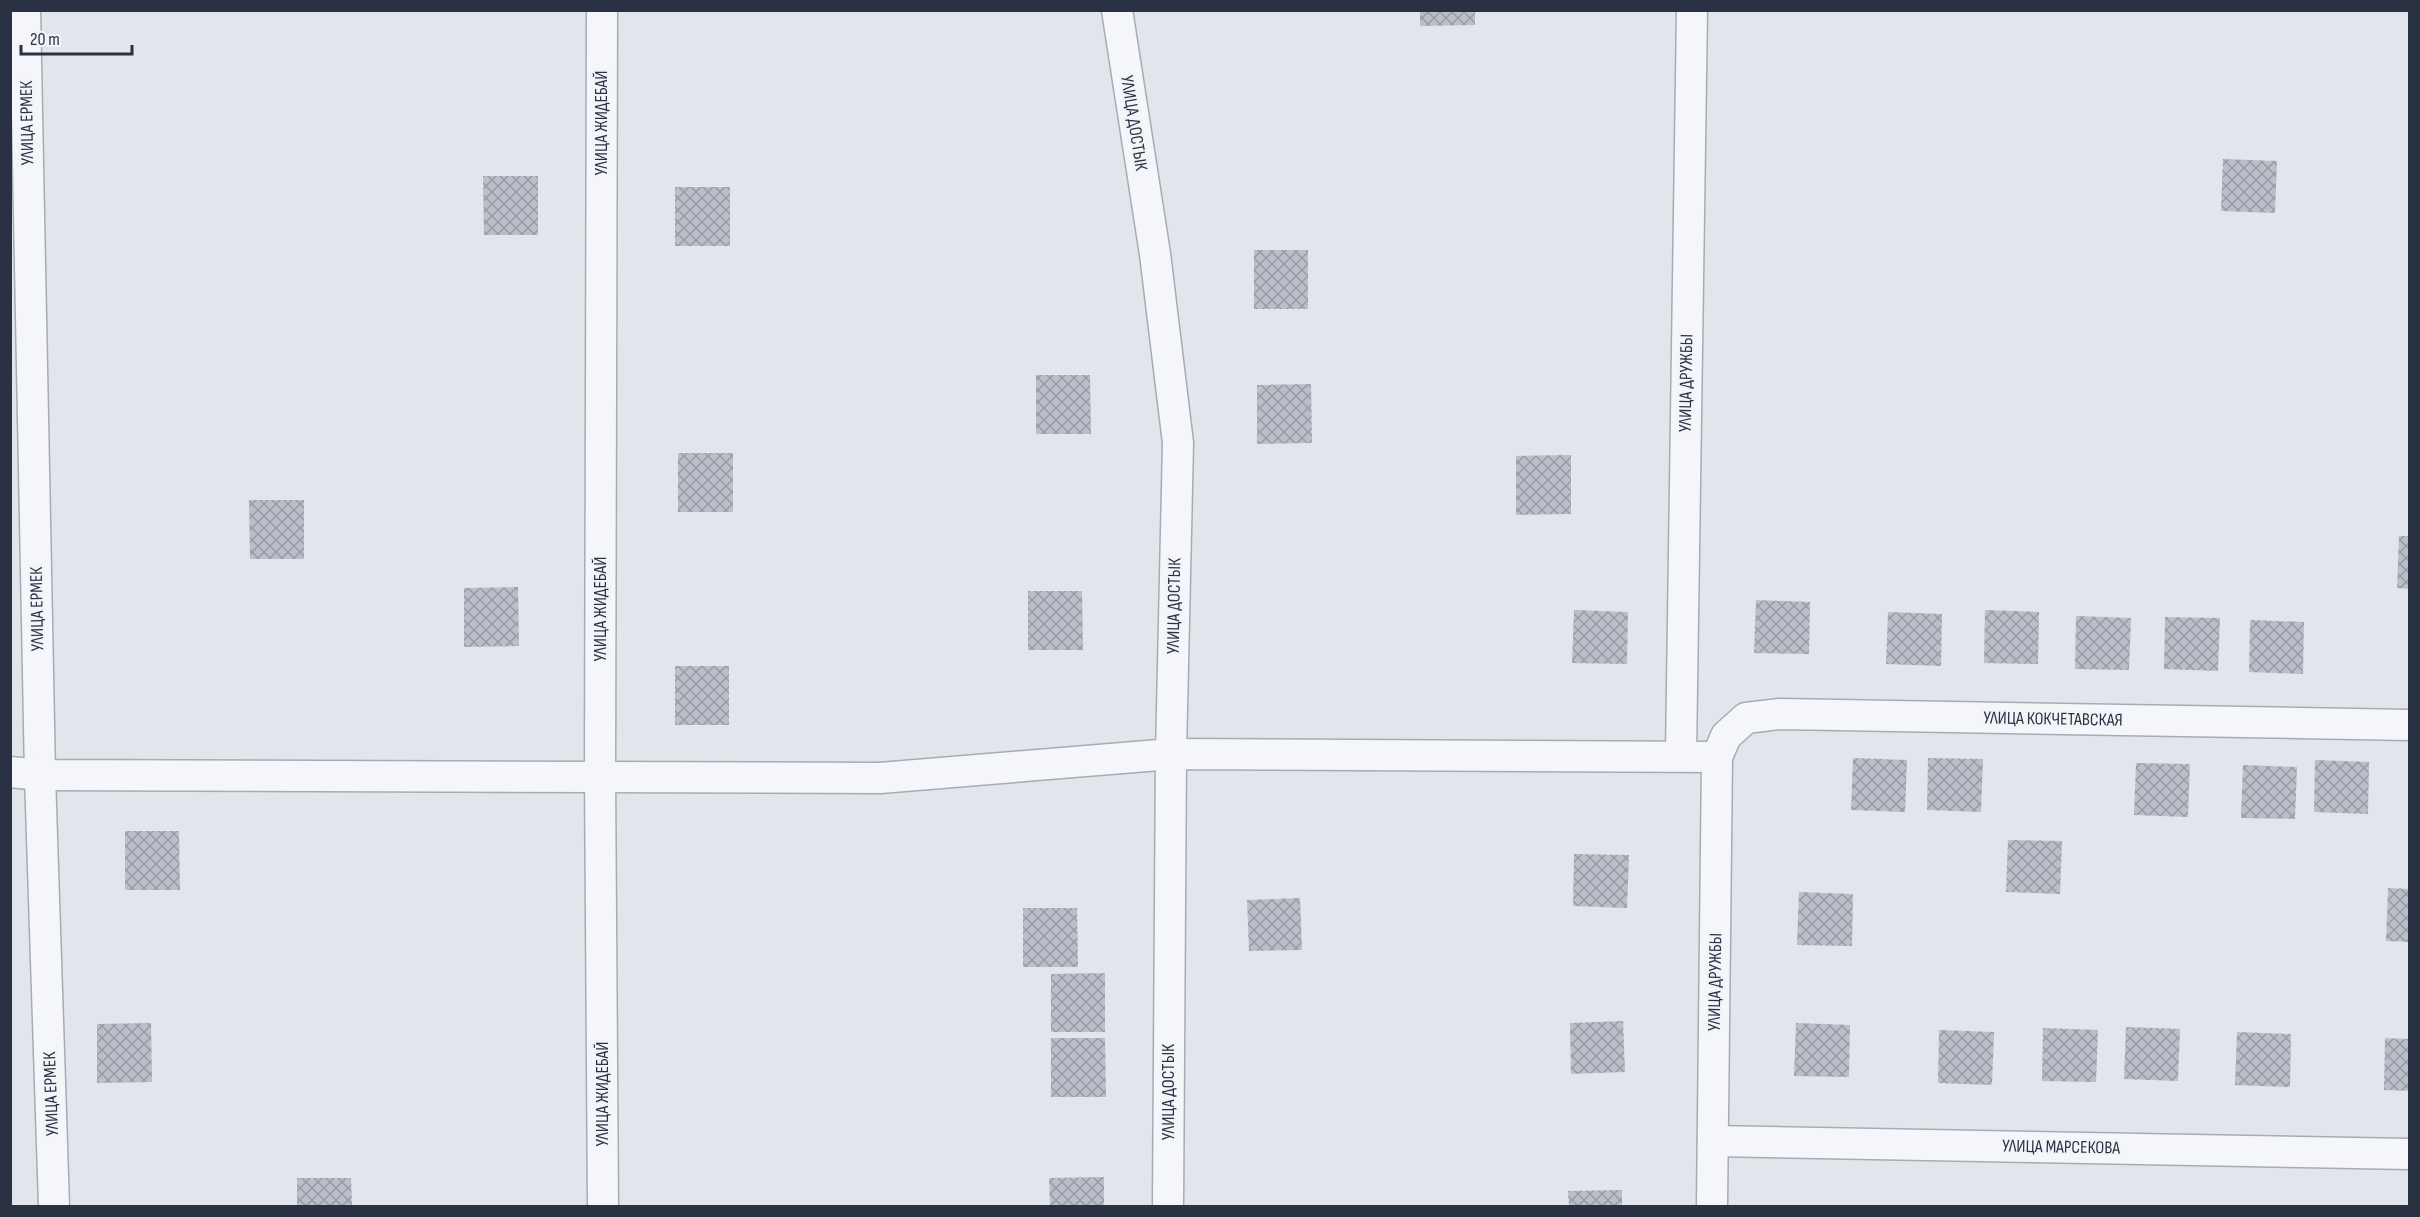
<svg xmlns="http://www.w3.org/2000/svg" width="2420" height="1217" font-family="'Sofia Sans Condensed',sans-serif">
<style>
.building{fill:url(#building-cross-hatch)}
.lines{fill:none;stroke-linecap:round;stroke-linejoin:round}
.street-casing{stroke:#a7abb5;stroke-width:33}
.street{stroke:#f5f6f9;stroke-width:30}
.labels{text-anchor:middle;dominant-baseline:central;stroke-width:5;stroke-linejoin:round;paint-order:stroke}
.street-label{font-size:18px;fill:#2a3143;stroke:#f2f4f8}
</style>
<defs>
<pattern id="building-cross-hatch" width="8" height="8" patternUnits="userSpaceOnUse" patternTransform="scale(1.5)"><rect width="8" height="8" fill="#babec8"/><path d="M0 0l8 8M0 8l8-8" fill="none" stroke="#979ba4"/></pattern>
</defs>
<rect width="100%" height="100%" fill="#e2e5eb"/>
<!-- building -->
<g class="building">
<path d="M1420,10H1475V25L1420,26Z"/>
<path d="M2223,159L2277,161L2275,213L2221,211Z"/>
<path d="M483,176H538V235H484Z"/>
<rect x="675" y="187" width="55" height="59"/>
<rect x="1254" y="250" width="54" height="59"/>
<path d="M1036,375H1090L1091,434H1036Z"/>
<path d="M1311,384L1312,443L1257,444V385Z"/>
<rect x="678" y="453" width="55" height="59"/>
<path d="M1571,455V514L1516,515V456Z"/>
<path d="M249,500H304V559H250Z"/>
<path d="M2399,536H2410V589L2397,588Z"/>
<path d="M518,587L519,646L464,647V588Z"/>
<path d="M1028,591H1082L1083,650H1028Z"/>
<path d="M1756,600L1810,602L1809,654L1754,653Z"/>
<path d="M1574,610L1628,612L1627,664L1572,663Z"/>
<path d="M1985,610L2039,612L2038,664L1984,663Z"/>
<path d="M1888,612L1942,614L1941,666L1886,664Z"/>
<path d="M2076,616L2131,618L2129,670L2075,669Z"/>
<path d="M2165,617L2220,618L2218,671L2164,669Z"/>
<path d="M2250,620L2304,622L2303,674L2249,672Z"/>
<rect x="675" y="666" width="54" height="59"/>
<path d="M1853,758L1907,760L1905,812L1851,810Z"/>
<path d="M1928,758L1983,759L1981,812L1927,810Z"/>
<path d="M2315,760L2369,762L2368,814L2314,812Z"/>
<path d="M2136,763L2190,764L2188,817L2134,815Z"/>
<path d="M2243,765L2297,767L2295,819L2241,818Z"/>
<path d="M125,831H179L180,890H125Z"/>
<path d="M2008,840L2062,841L2060,894L2006,892Z"/>
<path d="M1574,854L1629,855L1627,908L1573,906Z"/>
<path d="M2388,888L2410,889V942L2386,941Z"/>
<path d="M1799,892L1853,894L1852,946L1797,945Z"/>
<path d="M1300,898L1302,950L1249,951L1247,900Z"/>
<path d="M1023,908H1077L1078,967H1023Z"/>
<path d="M1105,973V1032H1051V974Z"/>
<path d="M1623,1021L1625,1072L1571,1074L1570,1023Z"/>
<path d="M151,1023L152,1082L97,1083V1024Z"/>
<path d="M1796,1023L1850,1025L1849,1077L1794,1076Z"/>
<path d="M2126,1027L2180,1029L2178,1081L2124,1079Z"/>
<path d="M2043,1028L2098,1030L2096,1082L2042,1081Z"/>
<path d="M1939,1030L1994,1032L1992,1085L1938,1083Z"/>
<path d="M2237,1032L2291,1034L2290,1087L2235,1085Z"/>
<path d="M1051,1038H1105L1106,1097H1051Z"/>
<path d="M2385,1038L2410,1039V1091L2384,1090Z"/>
<path d="M1104,1177V1206H1050L1049,1178Z"/>
<path d="M297,1178H351L352,1206H297Z"/>
<path d="M1622,1190V1206H1569L1568,1191Z"/>
</g>
<g class="lines">
<!-- street casing -->
<g class="street-casing">
<g id="street">
<path d="M25,10L40,775L54,1206"/>
<path d="M602,10L600,775L603,1206"/>
<path d="M1117,10L1155,254L1178,443L1171,754L1168,1206"/>
<path d="M1681,755L1692,10"/>
<path d="M10,772L40,775L880,778L1171,754L1717,757"/>
<path d="M1713,1141L2410,1154"/>
<path d="M1712,1206L1717,757L1726,736L1746,718L1780,714L2410,725"/>
</g>
</g>
<!-- street -->
<use href="#street" class="street"/>
</g>
<g class="labels">
<!-- street labels -->
<g class="street-label">
<text transform="translate(27 123) rotate(-91)">УЛИЦА ЕРМЕК</text>
<text transform="translate(601 123) rotate(-90)">УЛИЦА ЖИДЕБАЙ</text>
<text transform="translate(1134 123) rotate(81)">УЛИЦА ДОСТЫК</text>
<text transform="translate(1686 383) rotate(-89)">УЛИЦА ДРУЖБЫ</text>
<text transform="translate(1174 606) rotate(-89)">УЛИЦА ДОСТЫК</text>
<text transform="translate(37 609) rotate(-91)">УЛИЦА ЕРМЕК</text>
<text transform="translate(600 609) rotate(-90)">УЛИЦА ЖИДЕБАЙ</text>
<text transform="translate(2053 719) rotate(1)">УЛИЦА КОКЧЕТАВСКАЯ</text>
<text transform="translate(1715 982) rotate(-89)">УЛИЦА ДРУЖБЫ</text>
<text transform="translate(1168 1092) rotate(-90)">УЛИЦА ДОСТЫК</text>
<text transform="translate(51 1094) rotate(-92)">УЛИЦА ЕРМЕК</text>
<text transform="translate(602 1094) rotate(-90)">УЛИЦА ЖИДЕБАЙ</text>
<text transform="translate(2061 1147) rotate(1)">УЛИЦА МАРСЕКОВА</text>
</g>
</g>
<!-- border -->
<rect width="2420" height="1217" fill="none" stroke="#2a3143" stroke-width="24"/>
<!-- scale -->
<path d="M21 45v9h111v-9" fill="none" stroke="#2a3143" stroke-width="3"/>
<text x="30" y="45" font-size="18" fill="#2a3143" stroke="#f2f4f8" stroke-width="4.5" paint-order="stroke">20 m</text>
</svg>
